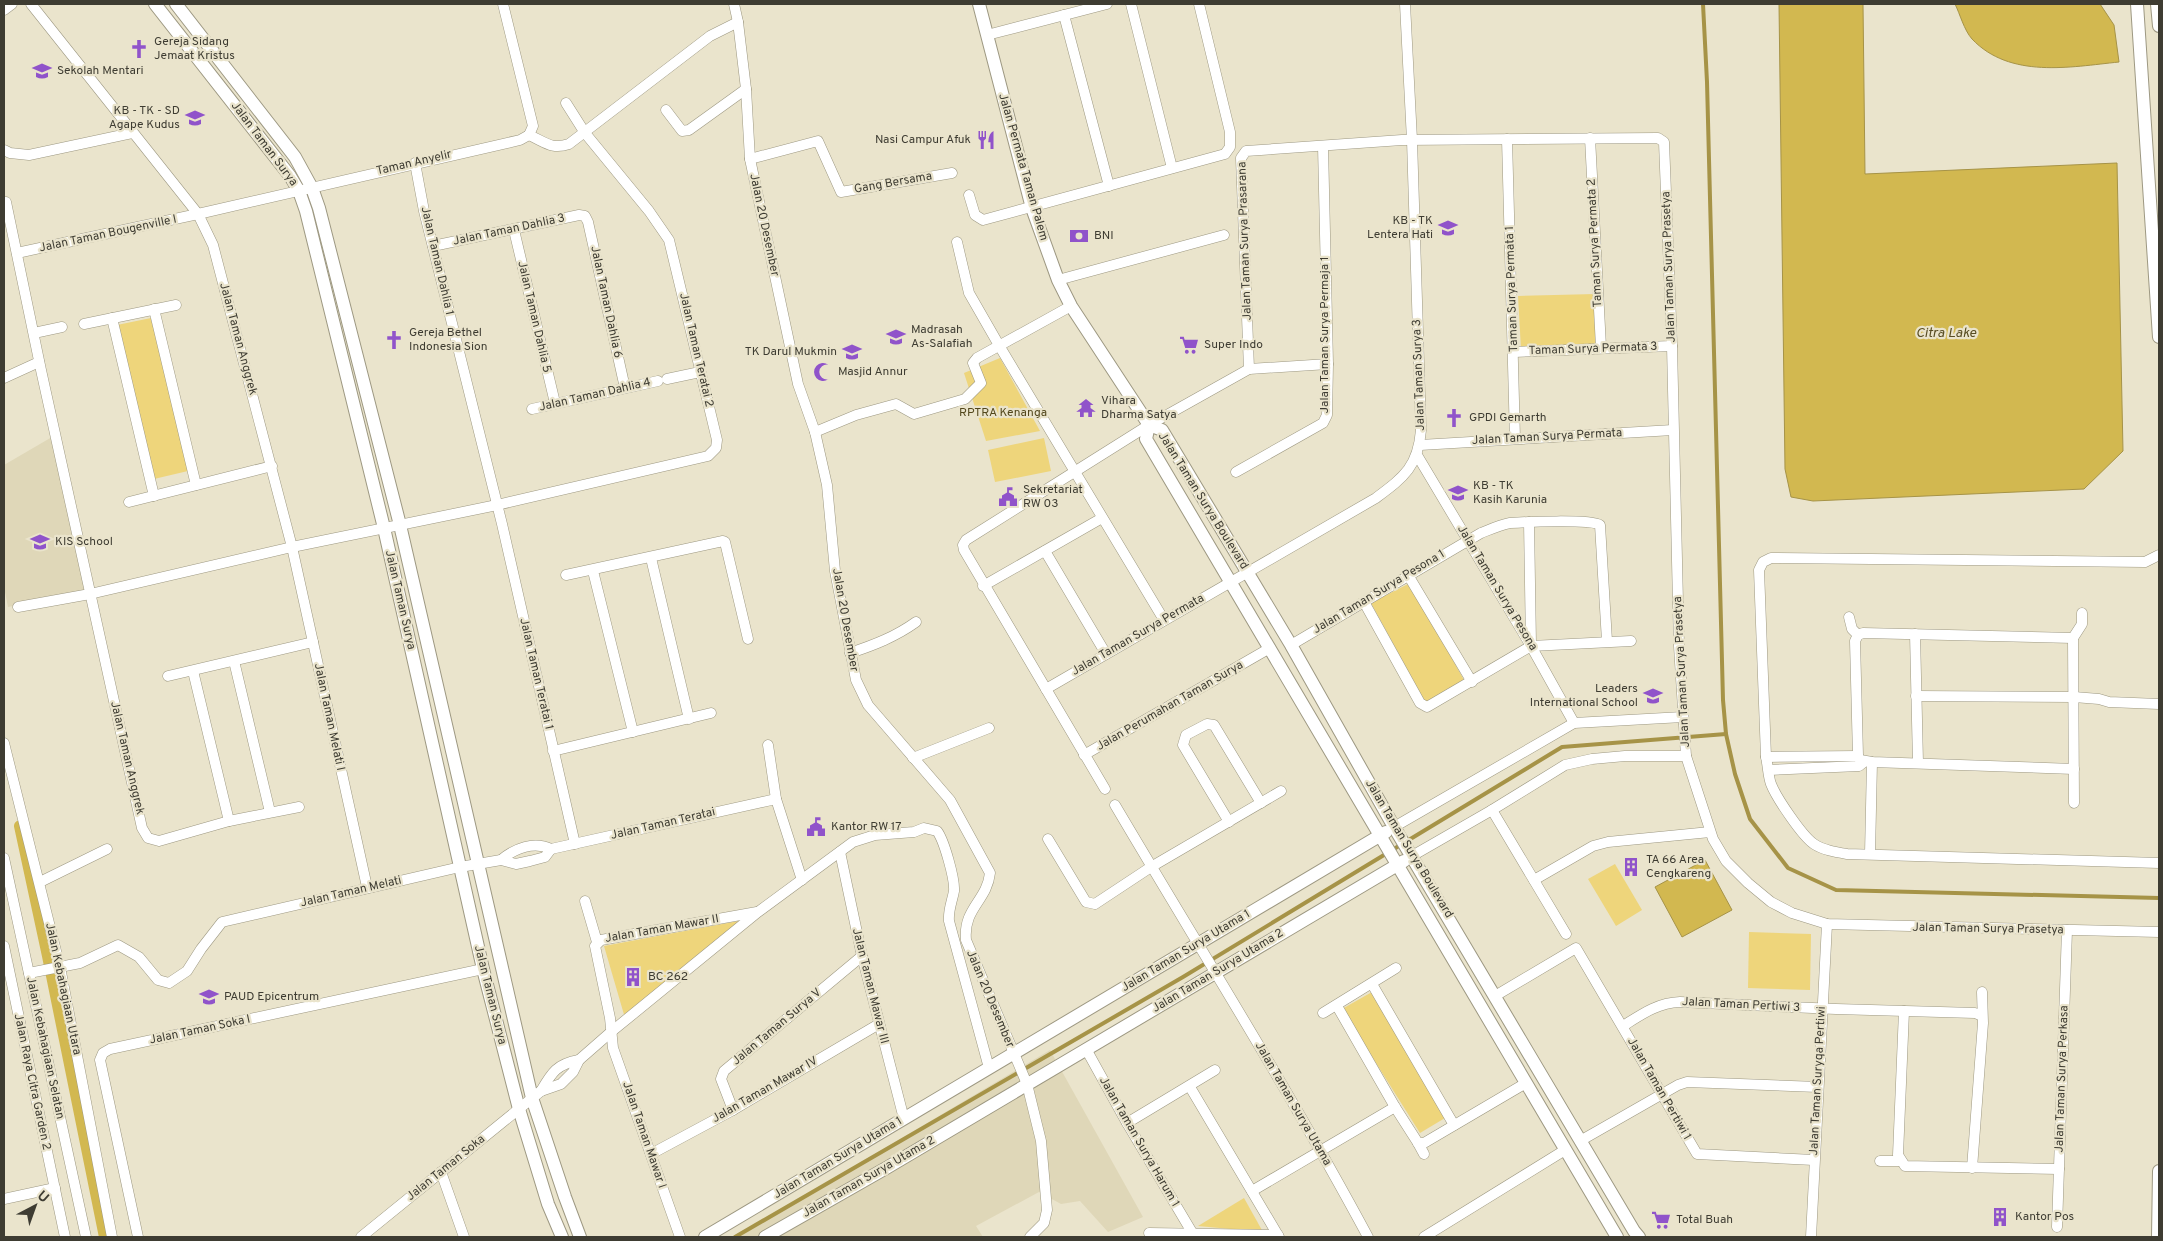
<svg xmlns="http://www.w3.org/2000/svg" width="2163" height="1241" font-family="Overpass,sans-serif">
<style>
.built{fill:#dfd7b8}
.green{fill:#eed57b}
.water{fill:#d2b850;stroke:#a69347}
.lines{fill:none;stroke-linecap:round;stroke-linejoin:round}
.stream{stroke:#a69347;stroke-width:4}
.canal{stroke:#d2b850;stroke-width:12}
.minor-casing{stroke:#9d9882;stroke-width:11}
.tertiary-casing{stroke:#9d9882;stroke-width:14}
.minor{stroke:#fff;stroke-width:10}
.tertiary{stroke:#fff;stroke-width:12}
.labels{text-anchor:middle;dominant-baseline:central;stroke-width:4.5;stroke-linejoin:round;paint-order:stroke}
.poi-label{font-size:12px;fill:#3e3c32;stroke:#eae4cc;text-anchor:start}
.street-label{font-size:12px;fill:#3e3c32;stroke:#eae4cc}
.park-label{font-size:12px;fill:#52471c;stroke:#eae4cc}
.water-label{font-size:14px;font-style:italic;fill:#584d23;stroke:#eae4cc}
</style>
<rect width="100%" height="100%" fill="#eae4cc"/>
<!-- built -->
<g class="built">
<path d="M52,437L87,590L8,607L4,587V465Z"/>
<path d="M1050,1050L1143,1217L1108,1232L1080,1201L1061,1204L1039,1192L976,1226L983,1237H735Z"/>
</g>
<!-- green -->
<g class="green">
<path d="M1595,294L1597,346L1521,349L1518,296Z"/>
<path d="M151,318L188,471L154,479L117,325Z"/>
<path d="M1000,358L1040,431L986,441L964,373Z"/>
<path d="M1044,438L1051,471L995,482L988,450Z"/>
<path d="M1410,583L1465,682L1426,704L1371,603Z"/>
<path d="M1615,864L1642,910L1616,926L1588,879Z"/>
<path d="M744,920L625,1018L604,946Z"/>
<path d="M1749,932L1811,934L1810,990L1748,988Z"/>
<path d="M1372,992L1445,1118L1420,1133L1342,1009Z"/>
<path d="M1244,1198L1263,1232L1198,1226Z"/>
</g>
<!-- water -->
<g class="water">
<path d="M1779,4H1863L1865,174L2117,163L2123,451L2084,489L1813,501L1791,497L1785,469Z"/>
<path d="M1955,4H2100L2114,25L2119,62C2070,67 2010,79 1972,39C1964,30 1960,14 1955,4Z"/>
<path d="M1705,860L1732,910L1682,937L1655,887Z"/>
</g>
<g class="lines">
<!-- stream -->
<g class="stream">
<path d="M1703,4L1707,82L1723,700L1726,734L1735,774L1750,819L1788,868L1836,890L2159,898"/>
<path d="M735,1237L1183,977L1562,747L1726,734"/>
</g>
<!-- canal -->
<path class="canal" d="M20,826L48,956L105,1237"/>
<!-- minor casing -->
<g class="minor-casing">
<g id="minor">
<path d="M31,4L198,214L213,245L292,547L367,887"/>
<path d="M503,4L533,126L529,135"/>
<path d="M734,4L738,22L746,89L750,159L798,384L815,432L827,485L835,571L856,680L868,705L950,800L990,873C987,901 963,908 966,940L1027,1084L1041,1141L1047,1210L1044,1223L1030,1237"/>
<path d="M1131,4L1172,168"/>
<path d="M4,10L12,4"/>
<path d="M1064,15L1109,186"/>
<path d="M987,35L1107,4"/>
<path d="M666,110L682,131L689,130L746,89"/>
<path d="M529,135C545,142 552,150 569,144L710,36L738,22"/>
<path d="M1590,138L1601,347"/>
<path d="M1507,139L1515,439"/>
<path d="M4,150L10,153L29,155L132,133"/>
<path d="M750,159L818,141L841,192L952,173"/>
<path d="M415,163L424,211L502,524L575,844"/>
<path d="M969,195L975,215L983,220L1225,154L1230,147V132L1199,4"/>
<path d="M6,202L41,370L142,828L148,838L159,841L229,821L299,807"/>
<path d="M514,230L555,403"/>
<path d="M957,242L969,293L1000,347L1164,620"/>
<path d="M433,246L579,215L585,216L588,222L625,388"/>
<path d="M17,253L198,214L520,140L529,135"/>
<path d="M1058,280L1224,235"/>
<path d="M154,309L196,485"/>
<path d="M112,318L154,496"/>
<path d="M84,324L176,305"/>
<path d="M34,333L62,327"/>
<path d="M1514,352L1672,346"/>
<path d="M1249,369L1241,158L1246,151L1402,140L1658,138L1664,142L1672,346L1679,646L1686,756L1713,839L1726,861L1748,883L1771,902L1792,913L1827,924L2159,932"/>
<path d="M4,378L39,362"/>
<path d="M667,379L700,372"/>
<path d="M532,409L658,381"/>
<path d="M815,432L856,415L896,404L914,414L965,399L981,383L973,363L977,358L1071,306"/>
<path d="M1420,445L1673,430"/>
<path d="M1417,455L1531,646L1574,723"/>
<path d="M1236,472L1323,423L1327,415L1328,364L1323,146"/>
<path d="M129,502L272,466"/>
<path d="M1529,522L1531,645"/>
<path d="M1045,551L1106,654"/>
<path d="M2159,555L2145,562L1771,558L1763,562L1759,570L1766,757C1768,766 1768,776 1771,784C1776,797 1802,836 1814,844C1823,850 1835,852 1847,854L2159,863"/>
<path d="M651,558L689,719"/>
<path d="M593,571L633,732"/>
<path d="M566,575L723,541L725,542L748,639"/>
<path d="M1408,575L1472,682"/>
<path d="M983,586L1102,518"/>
<path d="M1364,602L1420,703L1427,707L1531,646L1631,641"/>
<path d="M18,607L90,594L292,547L497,505L708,456L716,448L717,440L669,240L649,211L585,133L566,103"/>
<path d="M1849,617L1852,629L1858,635"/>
<path d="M1915,634L1918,763"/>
<path d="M1858,635L1855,641L1858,756L1860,760L1872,762L2074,769"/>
<path d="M1858,635L1863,633L2073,638"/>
<path d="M1291,645L1481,533C1491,529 1500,525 1510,523C1525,522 1590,519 1600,525L1607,641"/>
<path d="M850,653C874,645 895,637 916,622"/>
<path d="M234,661L270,812"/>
<path d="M193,671L229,821"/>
<path d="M168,676L313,642"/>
<path d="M1046,689L1376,498C1404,477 1418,467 1421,430L1412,140L1405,4"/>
<path d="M1916,696L2074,697L2099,699L2109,702L2159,704"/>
<path d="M4,743L60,967L112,1237"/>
<path d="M768,745L776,799L802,880"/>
<path d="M553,751L711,713"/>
<path d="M1084,755L1270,648"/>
<path d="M1766,757L1858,756"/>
<path d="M913,758L989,728"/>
<path d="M1769,770L1859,766L1864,762"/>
<path d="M1105,789L964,550L963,545L966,540L1149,425L1249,369L1328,364"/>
<path d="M2074,803L2073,638L2082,624V613"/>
<path d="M1115,805C1200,949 1289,1090 1368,1237"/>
<path d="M1492,810L1566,934"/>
<path d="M1229,822L1183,745L1186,735L1207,724L1214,725L1261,803"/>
<path d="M1394,827L1574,723L1683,717"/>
<path d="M1048,839L1086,902L1095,904L1151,867L1281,791"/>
<path d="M840,852L862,956L904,1119"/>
<path d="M1870,854L1872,762"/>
<path d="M1412,856L1492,810L1565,765L1592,759L1625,756H1686"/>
<path d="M4,858L86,1237"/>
<path d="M501,860C515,848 534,841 551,849L776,799"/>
<path d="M1534,880L1593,846L1608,842L1710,832"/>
<path d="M40,882L107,849"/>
<path d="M585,901L597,942"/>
<path d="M4,946L65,1237"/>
<path d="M29,973L80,963L118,945L139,957L158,980L169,983L187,971L201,949L222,922L460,867L501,860L516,864L530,861L545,857L551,849"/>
<path d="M1372,984L1454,1125"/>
<path d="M1495,996L1576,948L1697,1154L1814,1160"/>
<path d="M1337,1006L1395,1107L1418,1143H1424L1526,1083"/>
<path d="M1904,1011L1898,1155L1905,1166L2059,1169"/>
<path d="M1323,1013L1396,968"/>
<path d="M1623,1026C1642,1014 1657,1003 1680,1002L1836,1009L1975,1013L1982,1016"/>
<path d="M1086,1049L1127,1123L1193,1234"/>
<path d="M1190,1087L1279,1237"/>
<path d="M541,1091L561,1084L573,1072L579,1060L611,1032L758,912L853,842L875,835L914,832L924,828L937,831C944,840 955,879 954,891C952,902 948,910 949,921L989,1068"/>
<path d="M733,1110L721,1079L724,1071L862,956"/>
<path d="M1127,1123L1215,1070"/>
<path d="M1580,1141L1678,1085L1687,1082L1818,1087"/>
<path d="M1418,1143L1424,1154"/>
<path d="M651,1154L733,1110L879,1024"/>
<path d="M1880,1161H1900"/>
<path d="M1972,1168L1983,1023L1982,992"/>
<path d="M441,1172L464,1237"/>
<path d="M1252,1191L1395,1107"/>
<path d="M4,1199L55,1188"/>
<path d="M2057,1227L2067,930"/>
<path d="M1149,1233L1278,1235"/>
<path d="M138,1237L100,1060L103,1053L110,1049L483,969"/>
<path d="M361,1237L541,1091C552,1072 557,1064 579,1060"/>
<path d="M680,1237L613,1048L610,1018L595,946L601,940L757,912"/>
<path d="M1424,1237L1565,1150"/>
<path d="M1811,1237L1827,924"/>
</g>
</g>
<!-- tertiary casing -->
<g class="tertiary-casing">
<g id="tertiary">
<path d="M155,4L290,176L299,191L306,211L384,528L483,969L519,1109L548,1204L562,1237"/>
<path d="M176,4L295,157L312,188L319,208L400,525L532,1098L565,1197L580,1237"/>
<path d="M979,4L1032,208L1058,280L1071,306L1149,425"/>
<path d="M2137,4L2159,337"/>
<path d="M2157,4L2159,26"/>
<path d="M1149,425L1162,430L1291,645L1394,827L1634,1231L1639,1237"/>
<path d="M1149,425L1146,439L1617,1237"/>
<path d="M705,1237L1386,832"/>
<path d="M765,1237L888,1167L1404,861"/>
<path d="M2158,1237L2159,1171"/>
</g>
</g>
<!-- minor -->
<use href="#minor" class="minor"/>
<!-- tertiary -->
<use href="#tertiary" class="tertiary"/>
</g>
<!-- icons -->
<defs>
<g id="church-bare" transform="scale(1.5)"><path d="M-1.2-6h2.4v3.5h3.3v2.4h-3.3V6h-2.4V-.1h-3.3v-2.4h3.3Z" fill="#9053ca" stroke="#eae4cc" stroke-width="2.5" paint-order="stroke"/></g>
<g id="school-bare" transform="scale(1.5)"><path d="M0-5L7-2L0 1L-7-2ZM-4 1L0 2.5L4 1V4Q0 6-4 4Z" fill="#9053ca" stroke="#eae4cc" stroke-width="2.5" paint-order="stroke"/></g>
<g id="restaurant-bare" transform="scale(1.5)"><path d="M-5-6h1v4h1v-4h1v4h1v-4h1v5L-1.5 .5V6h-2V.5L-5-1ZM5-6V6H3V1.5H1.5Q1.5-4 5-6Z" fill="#9053ca" stroke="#eae4cc" stroke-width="2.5" paint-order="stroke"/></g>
<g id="bank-bare" transform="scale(1.5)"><path d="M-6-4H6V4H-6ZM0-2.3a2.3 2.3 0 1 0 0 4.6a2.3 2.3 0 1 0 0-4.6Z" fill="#9053ca" stroke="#eae4cc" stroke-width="2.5" paint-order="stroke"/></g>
<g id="supermarket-bare" transform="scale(1.5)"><path d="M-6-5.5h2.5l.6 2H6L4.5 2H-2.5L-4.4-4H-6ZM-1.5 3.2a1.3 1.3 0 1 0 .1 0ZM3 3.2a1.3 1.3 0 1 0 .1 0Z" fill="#9053ca" stroke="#eae4cc" stroke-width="2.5" paint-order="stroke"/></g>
<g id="mosque-bare" transform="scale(1.5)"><path d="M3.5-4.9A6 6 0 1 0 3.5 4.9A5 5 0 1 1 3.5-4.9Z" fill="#9053ca" stroke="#eae4cc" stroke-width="2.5" paint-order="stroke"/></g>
<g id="temple-bare" transform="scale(1.5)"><path d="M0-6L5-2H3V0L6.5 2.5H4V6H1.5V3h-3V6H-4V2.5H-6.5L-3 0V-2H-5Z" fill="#9053ca" stroke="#eae4cc" stroke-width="2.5" paint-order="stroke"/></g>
<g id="civic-bare" transform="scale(1.5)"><path d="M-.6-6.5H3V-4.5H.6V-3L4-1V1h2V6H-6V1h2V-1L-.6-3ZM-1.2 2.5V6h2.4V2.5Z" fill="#9053ca" stroke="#eae4cc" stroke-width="2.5" paint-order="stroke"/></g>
<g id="building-bare" transform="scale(1.5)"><path d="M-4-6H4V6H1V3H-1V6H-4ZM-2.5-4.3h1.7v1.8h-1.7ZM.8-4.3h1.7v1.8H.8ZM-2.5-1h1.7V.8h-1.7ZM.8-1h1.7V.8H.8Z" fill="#9053ca" stroke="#eae4cc" stroke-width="2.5" paint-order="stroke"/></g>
</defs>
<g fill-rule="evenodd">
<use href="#church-bare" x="139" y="49"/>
<use href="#school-bare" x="42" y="71"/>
<use href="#school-bare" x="195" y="118"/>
<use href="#restaurant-bare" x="986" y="140"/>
<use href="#school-bare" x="1448" y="228"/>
<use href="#bank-bare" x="1079" y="236"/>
<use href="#school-bare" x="896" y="337"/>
<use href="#church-bare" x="394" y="340"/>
<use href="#supermarket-bare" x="1189" y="345"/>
<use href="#school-bare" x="852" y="352"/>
<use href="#mosque-bare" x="823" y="372"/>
<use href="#temple-bare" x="1086" y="408"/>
<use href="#church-bare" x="1454" y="418"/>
<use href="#school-bare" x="1458" y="493"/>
<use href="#civic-bare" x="1008" y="497"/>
<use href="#school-bare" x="40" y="542"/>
<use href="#school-bare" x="1653" y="696"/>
<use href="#civic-bare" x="816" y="827"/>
<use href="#building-bare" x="1631" y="867"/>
<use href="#building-bare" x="633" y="977"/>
<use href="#school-bare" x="209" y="997"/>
<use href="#building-bare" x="2000" y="1217"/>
<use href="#supermarket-bare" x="1661" y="1220"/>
</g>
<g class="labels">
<!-- poi labels -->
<g class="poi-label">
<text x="154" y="42">Gereja Sidang<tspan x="154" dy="14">Jemaat Kristus</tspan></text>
<text x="57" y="71">Sekolah Mentari</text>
<text x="180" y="111" text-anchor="end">KB - TK - SD<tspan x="180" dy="14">Agape Kudus</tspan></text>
<text x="971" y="140" text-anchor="end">Nasi Campur Afuk</text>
<text x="1433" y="221" text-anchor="end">KB - TK<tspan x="1433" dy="14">Lentera Hati</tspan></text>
<text x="1094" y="236">BNI</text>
<text x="911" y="330">Madrasah<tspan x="911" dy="14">As-Salafiah</tspan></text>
<text x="409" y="333">Gereja Bethel<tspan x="409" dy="14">Indonesia Sion</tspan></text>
<text x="1204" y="345">Super Indo</text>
<text x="837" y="352" text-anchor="end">TK Darul Mukmin</text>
<text x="838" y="372">Masjid Annur</text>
<text x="1101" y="401">Vihara<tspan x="1101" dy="14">Dharma Satya</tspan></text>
<text x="1469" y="418">GPDI Gemarth</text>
<text x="1473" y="486">KB - TK<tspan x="1473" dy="14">Kasih Karunia</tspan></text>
<text x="1023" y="490">Sekretariat<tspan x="1023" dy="14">RW 03</tspan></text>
<text x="55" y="542">KIS School</text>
<text x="1638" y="689" text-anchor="end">Leaders<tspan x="1638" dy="14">International School</tspan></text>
<text x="831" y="827">Kantor RW 17</text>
<text x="1646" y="860">TA 66 Area<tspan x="1646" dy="14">Cengkareng</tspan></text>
<text x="648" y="977">BC 262</text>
<text x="224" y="997">PAUD Epicentrum</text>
<text x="2015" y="1217">Kantor Pos</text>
<text x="1676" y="1220">Total Buah</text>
</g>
<!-- street labels -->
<g class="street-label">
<text transform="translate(264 144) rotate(53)">Jalan Taman Surya</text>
<text transform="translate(414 163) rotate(-13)">Taman Anyelir</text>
<text transform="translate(1023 167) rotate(74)">Jalan Permata Taman Palem</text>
<text transform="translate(893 183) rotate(-10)">Gang Bersama</text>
<text transform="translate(764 225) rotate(78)">Jalan 20 Desember</text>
<text transform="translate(509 230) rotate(-12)">Jalan Taman Dahlia 3</text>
<text transform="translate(108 234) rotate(-12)">Jalan Taman Bougenville I</text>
<text transform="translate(1245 241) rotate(-92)">Jalan Taman Surya Prasarana</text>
<text transform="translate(1595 243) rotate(-93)">Taman Surya Permata 2</text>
<text transform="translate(437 261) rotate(77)">Jalan Taman Dahlia 1</text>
<text transform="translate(1669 267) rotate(-92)">Jalan Taman Surya Prasetya</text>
<text transform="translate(1512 289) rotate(-92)">Taman Surya Permata 1</text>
<text transform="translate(606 302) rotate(78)">Jalan Taman Dahlia 6</text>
<text transform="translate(534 317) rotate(77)">Jalan Taman Dahlia 5</text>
<text transform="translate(1325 335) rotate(-90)">Jalan Taman Surya Permaja 1</text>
<text transform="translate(238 339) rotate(75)">Jalan Taman Anggrek</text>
<text transform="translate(1593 349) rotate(-2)">Taman Surya Permata 3</text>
<text transform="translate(696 350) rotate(77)">Jalan Taman Teratai 2</text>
<text transform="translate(1419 375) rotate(-92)">Jalan Taman Surya 3</text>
<text transform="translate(595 395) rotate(-13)">Jalan Taman Dahlia 4</text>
<text transform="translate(1547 437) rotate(-3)">Jalan Taman Surya Permata</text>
<text transform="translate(1203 501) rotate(58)">Jalan Taman Surya Boulevard</text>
<text transform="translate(1497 588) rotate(59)">Jalan Taman Surya Pesona</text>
<text transform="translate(1379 592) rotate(-31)">Jalan Taman Surya Pesona 1</text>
<text transform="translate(400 600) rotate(77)">Jalan Taman Surya</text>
<text transform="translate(845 620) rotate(80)">Jalan 20 Desember</text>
<text transform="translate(1138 635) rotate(-30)">Jalan Taman Surya Permata</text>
<text transform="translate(1682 672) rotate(-93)">Jalan Taman Surya Prasetya</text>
<text transform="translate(536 674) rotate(77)">Jalan Taman Teratai 1</text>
<text transform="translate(1170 706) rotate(-30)">Jalan Perumahan Taman Surya</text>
<text transform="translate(329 717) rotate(78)">Jalan Taman Melati I</text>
<text transform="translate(127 758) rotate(77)">Jalan Taman Anggrek</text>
<text transform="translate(663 824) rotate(-13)">Jalan Taman Teratai</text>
<text transform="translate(1409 849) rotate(59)">Jalan Taman Surya Boulevard</text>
<text transform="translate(351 892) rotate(-13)">Jalan Taman Melati</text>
<text transform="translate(662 929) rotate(-10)">Jalan Taman Mawar II</text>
<text transform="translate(1988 929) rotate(1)">Jalan Taman Surya Prasetya</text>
<text transform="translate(1186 951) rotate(-31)">Jalan Taman Surya Utama 1</text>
<text transform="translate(1218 971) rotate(-31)">Jalan Taman Surya Utama 2</text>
<text transform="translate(870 986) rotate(76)">Jalan Taman Mawar III</text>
<text transform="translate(63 989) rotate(78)">Jalan Kebahagiaan Utara</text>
<text transform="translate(490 995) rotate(76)">Jalan Taman Surya</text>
<text transform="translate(990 999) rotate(67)">Jalan 20 Desember</text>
<text transform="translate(1741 1005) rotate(3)">Jalan Taman Pertiwi 3</text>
<text transform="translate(777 1027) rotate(-40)">Jalan Taman Surya V</text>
<text transform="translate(200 1030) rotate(-12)">Jalan Taman Soka I</text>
<text transform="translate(45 1048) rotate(78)">Jalan Kebahagiaan Selatan</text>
<text transform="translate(2062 1079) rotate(-88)">Jalan Taman Surya Perkasa</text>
<text transform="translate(1818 1081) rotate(-87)">Jalan Taman Suryqa Pertiwi</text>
<text transform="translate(32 1082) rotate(78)">Jalan Raya Citra Garden 2</text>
<text transform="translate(1659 1089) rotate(60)">Jalan Taman Pertiwi 1</text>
<text transform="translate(765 1090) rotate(-30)">Jalan Taman Mawar IV</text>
<text transform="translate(1293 1104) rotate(60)">Jalan Taman Surya Utama</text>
<text transform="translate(644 1135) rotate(71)">Jalan Taman Mawar I</text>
<text transform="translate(1139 1142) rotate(60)">Jalan Taman Surya Harum 1</text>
<text transform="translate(838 1158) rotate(-31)">Jalan Taman Surya Utama 1</text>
<text transform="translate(446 1168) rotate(-39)">Jalan Taman Soka</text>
<text transform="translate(869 1177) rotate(-30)">Jalan Taman Surya Utama 2</text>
</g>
<!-- park labels -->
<g class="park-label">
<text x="1003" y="413">RPTRA Kenanga</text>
</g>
<!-- water labels -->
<g class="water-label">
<text x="1946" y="333">Citra Lake</text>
</g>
</g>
<!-- border -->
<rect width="2163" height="1241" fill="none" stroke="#3e3c32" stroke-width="10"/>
<!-- north arrow -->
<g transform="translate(35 1206) rotate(41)" stroke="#eae4cc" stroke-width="4" paint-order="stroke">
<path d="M0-4L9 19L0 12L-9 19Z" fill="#3e3c32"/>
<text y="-8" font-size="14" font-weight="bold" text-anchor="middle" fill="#3e3c32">U</text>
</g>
</svg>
